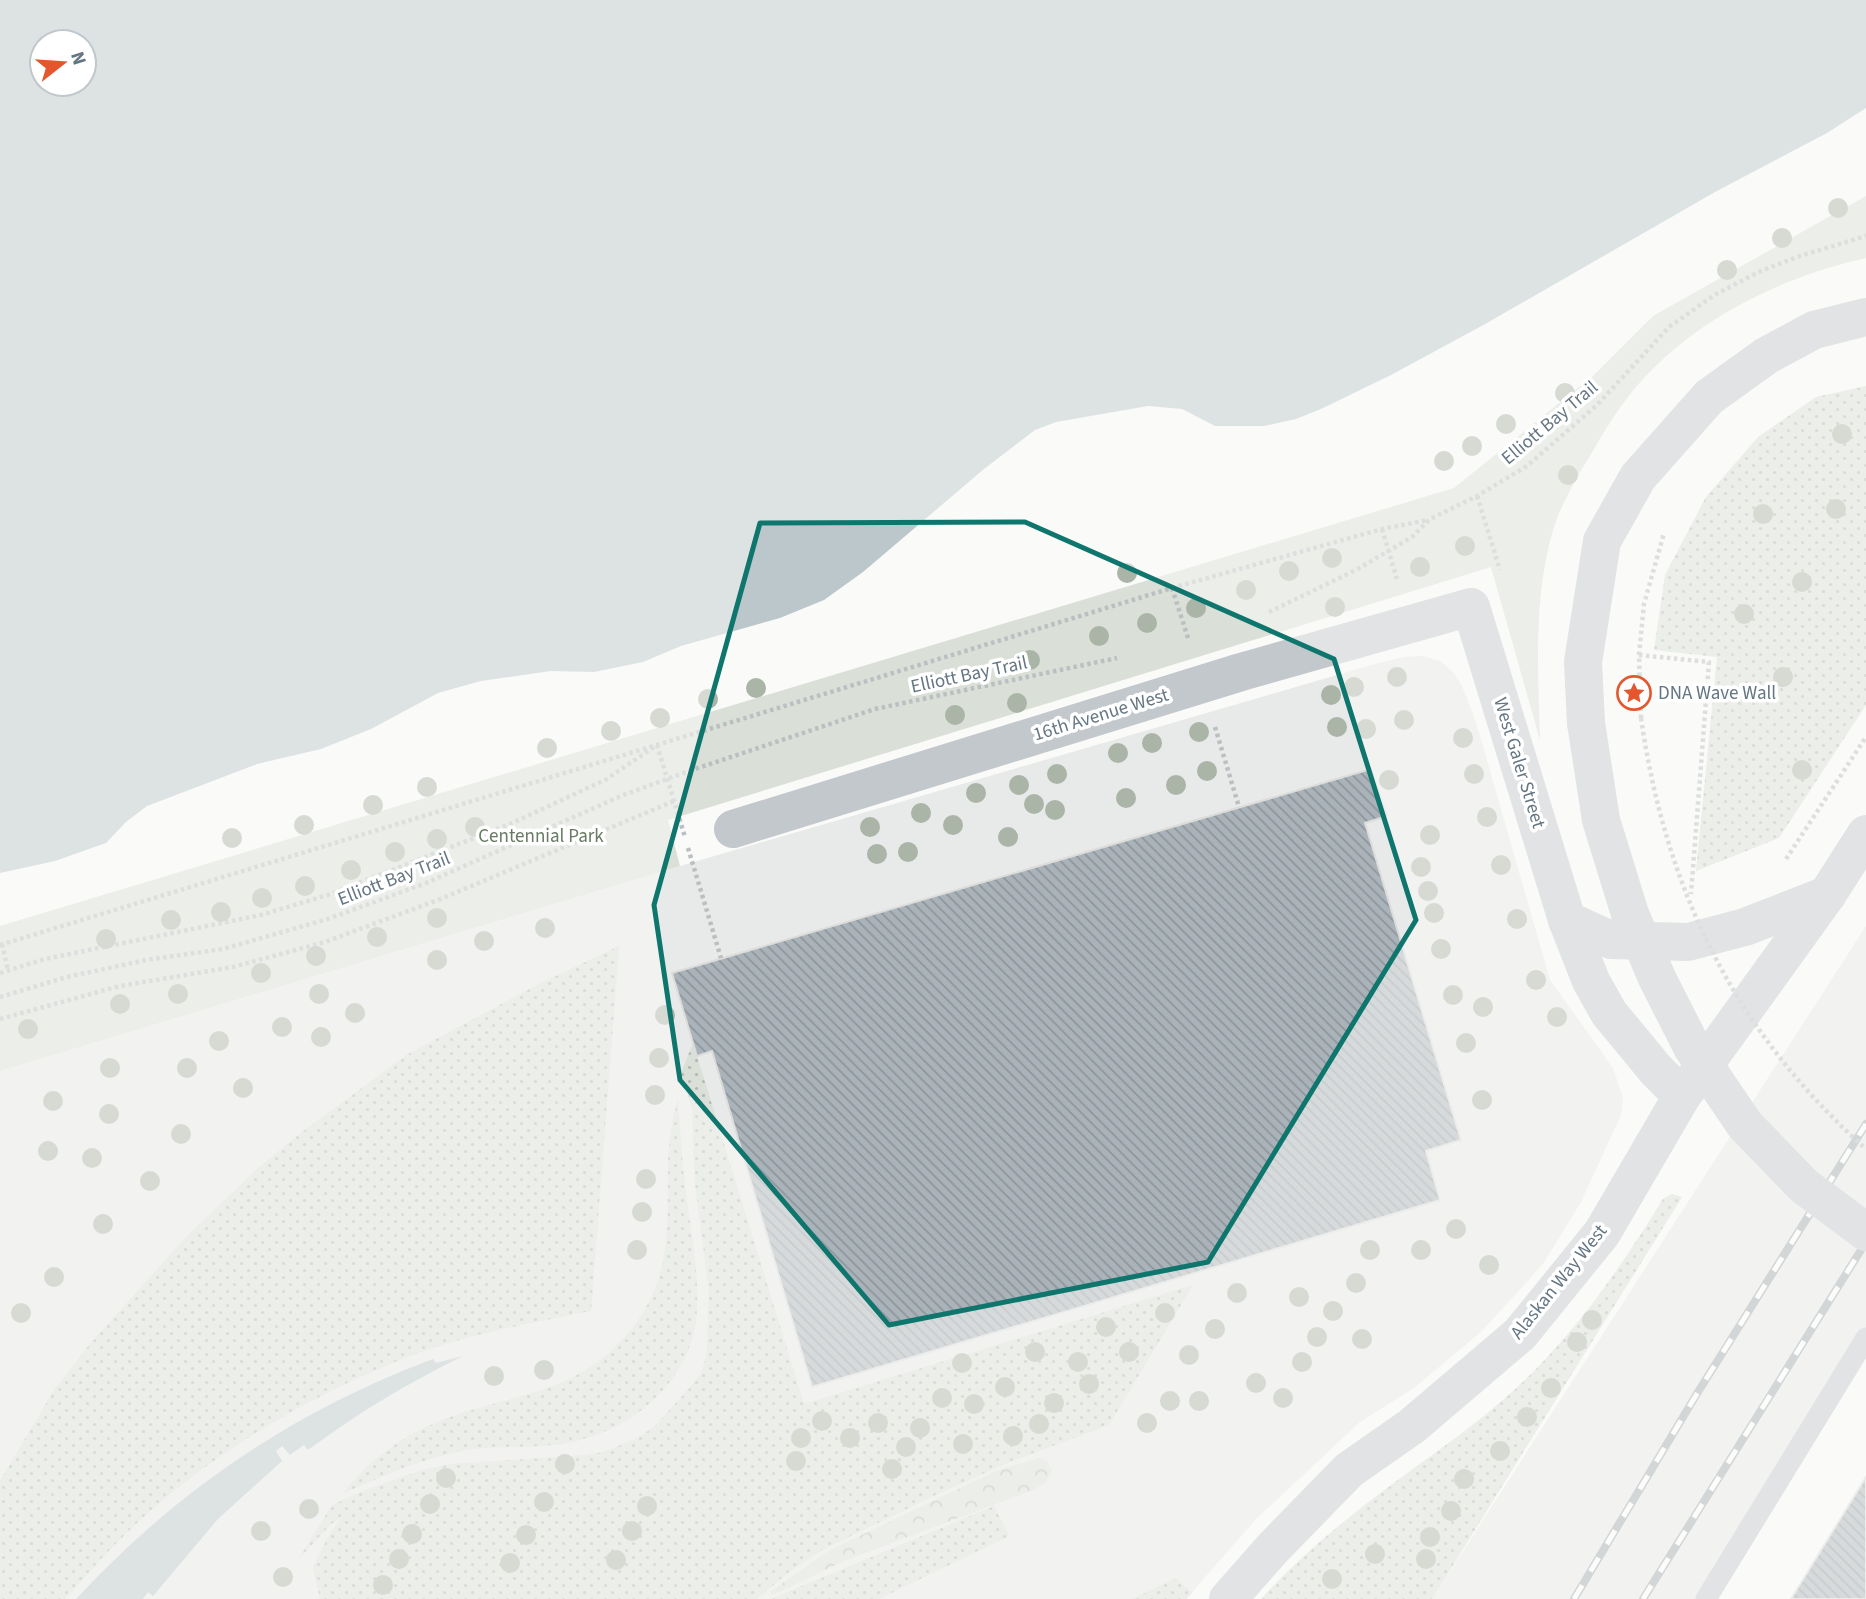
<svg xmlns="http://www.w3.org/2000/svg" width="1866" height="1599" font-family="'Source Sans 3',sans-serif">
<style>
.built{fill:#e8e9e9}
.grass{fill:url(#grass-dots)}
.forest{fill:url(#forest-crowns)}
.park{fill:#dadfd7}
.water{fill:#bbc7cb;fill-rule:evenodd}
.building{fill:url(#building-back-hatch);stroke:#dcdcda;stroke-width:2}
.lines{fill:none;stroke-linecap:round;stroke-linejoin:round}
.path{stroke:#bbbfc2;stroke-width:4.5;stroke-dasharray:3.5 3.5;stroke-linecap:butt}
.service{stroke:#c3c8cc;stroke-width:21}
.minor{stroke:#c3c8cc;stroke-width:38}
.tertiary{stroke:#c3c8cc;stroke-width:38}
.rail-casing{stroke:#a2aab0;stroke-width:8}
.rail{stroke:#fff;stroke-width:5;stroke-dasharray:16;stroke-linecap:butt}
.path-bridge{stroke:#bbbfc2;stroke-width:4.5;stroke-dasharray:3.5 3.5;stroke-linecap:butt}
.tertiary-bridge{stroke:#c3c8cc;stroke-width:38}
.tree{fill:#aab4a7}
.marked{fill:none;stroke:#0f766e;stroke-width:5;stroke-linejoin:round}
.labels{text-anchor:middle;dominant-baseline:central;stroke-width:7;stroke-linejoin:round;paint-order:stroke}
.street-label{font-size:19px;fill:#657683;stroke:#fff}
.poi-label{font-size:19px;fill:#657683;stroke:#fff;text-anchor:start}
.park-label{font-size:19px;fill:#687a64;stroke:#fff}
</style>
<defs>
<pattern id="grass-dots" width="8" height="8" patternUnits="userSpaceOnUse" patternTransform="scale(1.75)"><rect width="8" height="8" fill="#dadfd7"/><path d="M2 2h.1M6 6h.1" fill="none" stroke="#b4b9b4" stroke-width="1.8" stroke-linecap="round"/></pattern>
<pattern id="forest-crowns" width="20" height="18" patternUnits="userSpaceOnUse" patternTransform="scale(1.75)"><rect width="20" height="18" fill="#dadfd7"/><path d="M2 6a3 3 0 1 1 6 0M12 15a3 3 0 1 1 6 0" fill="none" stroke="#b4b9b4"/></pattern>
<pattern id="building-back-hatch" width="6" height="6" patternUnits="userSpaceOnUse" patternTransform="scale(1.75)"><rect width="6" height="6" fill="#aab3b9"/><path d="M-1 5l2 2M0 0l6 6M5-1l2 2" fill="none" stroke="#8e969c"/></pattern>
</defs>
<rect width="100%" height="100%" fill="#fafaf8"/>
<!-- built -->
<g class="built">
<path d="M1423,656L1440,661L1453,672L1462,686L1476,722L1550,980L1613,1068L1623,1098L1621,1115L1581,1202L1543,1264L1481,1332L1414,1388L1360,1422L1256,1519L1186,1599H0V1071L680,866L1375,664L1404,657Z"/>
<path d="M1866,926V1338L1706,1599H1432Z"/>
</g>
<!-- grass -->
<g class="grass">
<path d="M1866,386V705L1779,838L1696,871L1717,657L1654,650L1665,575L1706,497L1758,437L1816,397Z"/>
<path d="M619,946L591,1311C531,1323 468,1334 410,1356C310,1395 213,1452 135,1525C110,1548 88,1574 65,1599H0V1481L54,1390L90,1344L186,1237L256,1170L302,1132L408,1054L539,984Z"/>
<path d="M693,1043L804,1404L1193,1285L1109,1425L1012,1461L942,1492L822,1550L789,1572L757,1599H320L313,1567L329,1535L342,1517L331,1524L298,1560L332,1505L365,1490L422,1470L451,1464L586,1455L603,1452L636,1439L655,1426L692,1385L702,1371L707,1352L709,1291L695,1185L692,1110L681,1073Z"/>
<path d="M678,1099C680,1131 682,1162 686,1194C691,1232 699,1271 697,1310C693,1380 633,1431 567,1443C534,1449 500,1445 466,1450C423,1458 382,1476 342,1494C364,1466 392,1443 424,1428C493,1394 564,1402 621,1341C637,1324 649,1306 657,1283C671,1243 667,1203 668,1162C669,1140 672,1120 678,1099Z"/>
<path d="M1672,1194L1682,1197L1432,1599H1261C1302,1554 1349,1516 1398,1480C1434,1453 1470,1429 1504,1399C1569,1343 1618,1272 1663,1199Z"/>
<path d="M994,1506L1009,1536L879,1599H771Z"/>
<path d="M1176,1578L1192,1593L1186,1599H1132Z"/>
</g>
<!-- forest -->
<path class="forest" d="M1040,1458L1047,1461L1052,1472L1045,1483L1035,1489L844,1561L775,1594L772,1595L770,1592L830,1550L996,1471Z"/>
<!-- park -->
<path class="park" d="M1866,196V258C1782,277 1701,316 1642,380C1622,402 1606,428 1591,454C1577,477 1561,504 1553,530C1533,598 1538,669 1540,740L1491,567L668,820L680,866L0,1071V926L1454,488L1594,375L1653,316Z"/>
<!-- water -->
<g class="water">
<path d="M0,0H1866V108L1827,133L1715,192L1487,323L1391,375L1321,409L1296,419L1264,426H1215L1182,409L1148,406L1056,422L1035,430L984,469L863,572L824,600L780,618L681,646L643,662L594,672L551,671L481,681L438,693L371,729L321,749L257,764L147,806L126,822L106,843L55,861L0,873ZM84,42V84H42V42Z"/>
<path d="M463,1356C408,1383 358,1413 308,1450L304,1445L290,1455L282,1446L276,1451L282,1461L218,1519L153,1596L148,1592L143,1599H76C177,1490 294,1411 433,1359L436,1363Z"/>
</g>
<!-- building -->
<g class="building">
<path d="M1371,769L1387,816L1365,823L1461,1140L1426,1151L1440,1200L812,1387L712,1051L697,1056L672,973Z"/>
<path d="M1866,1477V1599H1791Z"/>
</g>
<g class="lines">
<!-- path -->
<g class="path">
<path d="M1477,496L1500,570"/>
<path d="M1382,529L1397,579"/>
<path d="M1172,588L1189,641"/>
<path d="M1269,612L1356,570L1412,537L1430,519L1477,496L1527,466L1598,404L1669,327L1716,294L1761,271L1800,256L1866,236"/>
<path d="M1639,655L1709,662L1691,894"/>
<path d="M1641,718L1639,655L1644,604L1664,533"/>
<path d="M1215,727L1239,807"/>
<path d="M688,848L721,958"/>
<path d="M1786,859L1866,737"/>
<path d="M2,944L8,970"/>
<path d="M0,945L1172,588L1382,529L1428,520"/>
<path d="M0,973L45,959L261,915L328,895L510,824L605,780L657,745L685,837"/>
<path d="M0,997L67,977L146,960L223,949L328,919L426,883L621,796L686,772L875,709L1117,658"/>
<path d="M0,1019L120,986L233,967L325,942L438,900L674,801"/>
</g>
<!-- service -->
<path class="service" d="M1706,1599L1866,1338"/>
<!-- minor -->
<g class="minor">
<path d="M733,829L1241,672L1471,607L1567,920L1591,981L1609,1013L1656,1070L1682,1096"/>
<path d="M1567,920L1611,940L1688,942L1745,927L1827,895"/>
<path d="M1228,1599L1273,1548L1349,1470L1412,1426L1520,1334L1602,1233L1682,1096L1827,895L1866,834"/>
</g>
<!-- tertiary -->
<path class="tertiary" d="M1586,723L1583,662L1602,541L1638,477L1709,397L1766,356L1814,330L1866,317"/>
<!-- rail casing -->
<g class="rail-casing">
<g id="rail">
<path d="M1574,1599L1698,1392L1866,1124"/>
<path d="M1643,1599L1866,1242"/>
</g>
</g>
<!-- rail -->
<use href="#rail" class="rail"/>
<!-- path-bridge -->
<path class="path-bridge" d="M1641,718C1666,891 1735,1032 1866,1149"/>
<!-- tertiary-bridge -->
<path class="tertiary-bridge" d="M1586,723L1601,820L1630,914L1657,978L1692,1047L1745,1125L1804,1186L1866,1232"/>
</g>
<!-- trees -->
<g class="tree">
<circle cx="1838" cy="208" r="10"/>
<circle cx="1782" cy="238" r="10"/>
<circle cx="1727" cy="270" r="10"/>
<circle cx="1565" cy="393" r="10"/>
<circle cx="1506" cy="424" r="10"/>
<circle cx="1842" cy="434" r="10"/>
<circle cx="1472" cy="446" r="10"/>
<circle cx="1444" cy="461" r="10"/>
<circle cx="1568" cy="475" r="10"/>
<circle cx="1836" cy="509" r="10"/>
<circle cx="1763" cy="514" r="10"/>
<circle cx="1465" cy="546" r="10"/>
<circle cx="1332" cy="558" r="10"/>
<circle cx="1420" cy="567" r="10"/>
<circle cx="1289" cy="571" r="10"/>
<circle cx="1127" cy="573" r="10"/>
<circle cx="1802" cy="582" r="10"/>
<circle cx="1246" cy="590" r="10"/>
<circle cx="1335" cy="607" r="10"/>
<circle cx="1196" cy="608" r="10"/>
<circle cx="1744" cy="614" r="10"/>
<circle cx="1147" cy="623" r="10"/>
<circle cx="1099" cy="636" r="10"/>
<circle cx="1030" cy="660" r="10"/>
<circle cx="1397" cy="677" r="10"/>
<circle cx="1783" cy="677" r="10"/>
<circle cx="1354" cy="687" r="10"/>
<circle cx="756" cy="688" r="10"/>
<circle cx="1331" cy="695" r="10"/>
<circle cx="708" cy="699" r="10"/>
<circle cx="1017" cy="703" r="10"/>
<circle cx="955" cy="715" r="10"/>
<circle cx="660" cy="718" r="10"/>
<circle cx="1404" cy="720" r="10"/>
<circle cx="1337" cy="727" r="10"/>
<circle cx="1366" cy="729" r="10"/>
<circle cx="611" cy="731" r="10"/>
<circle cx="1199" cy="732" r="10"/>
<circle cx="1463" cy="738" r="10"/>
<circle cx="1152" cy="743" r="10"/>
<circle cx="547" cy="748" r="10"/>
<circle cx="1118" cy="753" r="10"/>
<circle cx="1802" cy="770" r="10"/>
<circle cx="1207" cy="771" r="10"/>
<circle cx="1057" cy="774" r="10"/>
<circle cx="1474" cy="774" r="10"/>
<circle cx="1389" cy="780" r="10"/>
<circle cx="1019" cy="785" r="10"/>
<circle cx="1176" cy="785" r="10"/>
<circle cx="427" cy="787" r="10"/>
<circle cx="976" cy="793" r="10"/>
<circle cx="1126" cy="798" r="10"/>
<circle cx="1034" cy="804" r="10"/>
<circle cx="373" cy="805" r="10"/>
<circle cx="1055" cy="810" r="10"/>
<circle cx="921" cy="813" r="10"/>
<circle cx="1487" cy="817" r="10"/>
<circle cx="304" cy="825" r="10"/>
<circle cx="953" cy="825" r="10"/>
<circle cx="475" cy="827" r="10"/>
<circle cx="870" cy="827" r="10"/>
<circle cx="1430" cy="835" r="10"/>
<circle cx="1008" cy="837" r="10"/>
<circle cx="232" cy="838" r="10"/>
<circle cx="437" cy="839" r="10"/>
<circle cx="395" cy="852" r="10"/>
<circle cx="908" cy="852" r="10"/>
<circle cx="877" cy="854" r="10"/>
<circle cx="1501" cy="865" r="10"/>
<circle cx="1421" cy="867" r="10"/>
<circle cx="351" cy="870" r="10"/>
<circle cx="305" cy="886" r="10"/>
<circle cx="1428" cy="891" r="10"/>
<circle cx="262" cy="898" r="10"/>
<circle cx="221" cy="912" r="10"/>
<circle cx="1434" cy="913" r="10"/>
<circle cx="437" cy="918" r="10"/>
<circle cx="1517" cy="919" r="10"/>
<circle cx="171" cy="920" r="10"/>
<circle cx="545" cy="928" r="10"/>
<circle cx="377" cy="937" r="10"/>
<circle cx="106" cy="939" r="10"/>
<circle cx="484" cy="941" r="10"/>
<circle cx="1441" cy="949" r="10"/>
<circle cx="316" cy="956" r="10"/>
<circle cx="437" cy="960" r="10"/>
<circle cx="261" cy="973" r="10"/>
<circle cx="1536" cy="980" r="10"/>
<circle cx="178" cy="994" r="10"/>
<circle cx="319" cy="994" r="10"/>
<circle cx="1453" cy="995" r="10"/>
<circle cx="120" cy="1004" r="10"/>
<circle cx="1483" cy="1007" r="10"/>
<circle cx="355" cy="1013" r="10"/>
<circle cx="665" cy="1015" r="10"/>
<circle cx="1557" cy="1017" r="10"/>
<circle cx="282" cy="1027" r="10"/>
<circle cx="28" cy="1029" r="10"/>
<circle cx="321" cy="1037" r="10"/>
<circle cx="219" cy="1041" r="10"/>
<circle cx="1466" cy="1043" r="10"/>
<circle cx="659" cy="1058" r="10"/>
<circle cx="110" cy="1068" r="10"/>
<circle cx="187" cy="1068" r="10"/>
<circle cx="243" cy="1088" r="10"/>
<circle cx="655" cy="1095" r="10"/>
<circle cx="1482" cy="1100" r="10"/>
<circle cx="53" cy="1101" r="10"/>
<circle cx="109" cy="1114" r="10"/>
<circle cx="181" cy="1134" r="10"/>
<circle cx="48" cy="1151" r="10"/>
<circle cx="92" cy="1158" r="10"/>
<circle cx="646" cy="1179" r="10"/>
<circle cx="150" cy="1181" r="10"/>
<circle cx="642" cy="1212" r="10"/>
<circle cx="103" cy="1224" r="10"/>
<circle cx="1456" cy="1229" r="10"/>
<circle cx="637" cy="1250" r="10"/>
<circle cx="1370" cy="1250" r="10"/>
<circle cx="1421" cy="1250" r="10"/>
<circle cx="1489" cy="1265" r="10"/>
<circle cx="54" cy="1277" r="10"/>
<circle cx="1356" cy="1283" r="10"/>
<circle cx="1237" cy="1293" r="10"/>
<circle cx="1299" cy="1297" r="10"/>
<circle cx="1333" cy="1311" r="10"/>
<circle cx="21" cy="1313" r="10"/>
<circle cx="1165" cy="1313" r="10"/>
<circle cx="1592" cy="1320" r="10"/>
<circle cx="1106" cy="1327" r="10"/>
<circle cx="1215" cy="1329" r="10"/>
<circle cx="1317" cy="1337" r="10"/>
<circle cx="1362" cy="1339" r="10"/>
<circle cx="1577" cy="1342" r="10"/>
<circle cx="1035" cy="1352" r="10"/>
<circle cx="1129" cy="1352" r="10"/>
<circle cx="1189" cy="1355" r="10"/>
<circle cx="1078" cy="1362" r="10"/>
<circle cx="1302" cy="1362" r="10"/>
<circle cx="962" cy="1363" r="10"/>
<circle cx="544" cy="1370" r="10"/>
<circle cx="494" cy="1376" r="10"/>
<circle cx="1256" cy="1383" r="10"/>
<circle cx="1089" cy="1384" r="10"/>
<circle cx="1005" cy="1387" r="10"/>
<circle cx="1551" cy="1388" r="10"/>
<circle cx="942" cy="1398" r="10"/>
<circle cx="1283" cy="1398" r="10"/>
<circle cx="1170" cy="1401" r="10"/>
<circle cx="1199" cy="1401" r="10"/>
<circle cx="1054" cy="1403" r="10"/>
<circle cx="974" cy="1404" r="10"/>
<circle cx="1527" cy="1417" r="10"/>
<circle cx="822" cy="1421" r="10"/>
<circle cx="878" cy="1423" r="10"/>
<circle cx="1147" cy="1423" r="10"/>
<circle cx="1039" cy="1424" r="10"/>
<circle cx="920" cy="1428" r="10"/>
<circle cx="1013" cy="1436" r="10"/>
<circle cx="801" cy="1438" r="10"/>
<circle cx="850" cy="1438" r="10"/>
<circle cx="963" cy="1444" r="10"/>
<circle cx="906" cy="1447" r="10"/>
<circle cx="1500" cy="1451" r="10"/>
<circle cx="796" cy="1461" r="10"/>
<circle cx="565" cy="1464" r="10"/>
<circle cx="892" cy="1469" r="10"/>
<circle cx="446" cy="1478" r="10"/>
<circle cx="1464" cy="1479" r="10"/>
<circle cx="544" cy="1502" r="10"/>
<circle cx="430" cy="1504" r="10"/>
<circle cx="647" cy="1506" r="10"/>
<circle cx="309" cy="1509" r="10"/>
<circle cx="1451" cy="1511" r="10"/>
<circle cx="261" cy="1531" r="10"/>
<circle cx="632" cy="1531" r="10"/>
<circle cx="412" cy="1534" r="10"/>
<circle cx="526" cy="1535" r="10"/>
<circle cx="1430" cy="1537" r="10"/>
<circle cx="1375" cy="1554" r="10"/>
<circle cx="399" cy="1559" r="10"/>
<circle cx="1426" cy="1559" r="10"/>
<circle cx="616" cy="1560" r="10"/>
<circle cx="510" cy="1563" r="10"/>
<circle cx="283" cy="1577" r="10"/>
<circle cx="1332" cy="1579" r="10"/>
<circle cx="383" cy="1585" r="10"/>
</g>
<!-- marked area -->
<path d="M0 0H1866V1599H0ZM1025,522L1334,659L1416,920L1208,1262L889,1325L680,1080L654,905L760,523Z" fill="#fafaf8" fill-opacity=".55" fill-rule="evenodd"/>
<path class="marked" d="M1025,522L1334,659L1416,920L1208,1262L889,1325L680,1080L654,905L760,523Z"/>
<!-- icons -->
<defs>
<g id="sight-ring" transform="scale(1.75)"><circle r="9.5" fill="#fff" stroke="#e4572e" stroke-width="1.5"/><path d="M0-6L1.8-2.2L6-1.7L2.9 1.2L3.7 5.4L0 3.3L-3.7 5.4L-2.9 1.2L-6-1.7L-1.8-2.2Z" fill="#e4572e"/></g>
</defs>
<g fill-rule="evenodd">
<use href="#sight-ring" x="1634" y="693"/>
</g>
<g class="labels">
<!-- street labels -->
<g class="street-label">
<text transform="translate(1550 423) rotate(-40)">Elliott Bay Trail</text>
<text transform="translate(969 675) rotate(-12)">Elliott Bay Trail</text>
<text transform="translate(1101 715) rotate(-17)">16th Avenue West</text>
<text transform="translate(1519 763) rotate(73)">West Galer Street</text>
<text transform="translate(394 879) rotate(-21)">Elliott Bay Trail</text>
<text transform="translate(1559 1282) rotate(-51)">Alaskan Way West</text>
</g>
<!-- poi labels -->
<g class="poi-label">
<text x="1658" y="693">DNA Wave Wall</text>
</g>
<!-- park labels -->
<g class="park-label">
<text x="541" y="836">Centennial Park</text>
</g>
</g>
<!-- north arrow -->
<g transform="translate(63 63) rotate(73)"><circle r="33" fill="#ffffff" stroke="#c1c8cd" stroke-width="2"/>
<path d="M0-5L12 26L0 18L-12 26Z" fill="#e4572e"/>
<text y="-10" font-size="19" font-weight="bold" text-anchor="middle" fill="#657683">N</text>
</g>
</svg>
